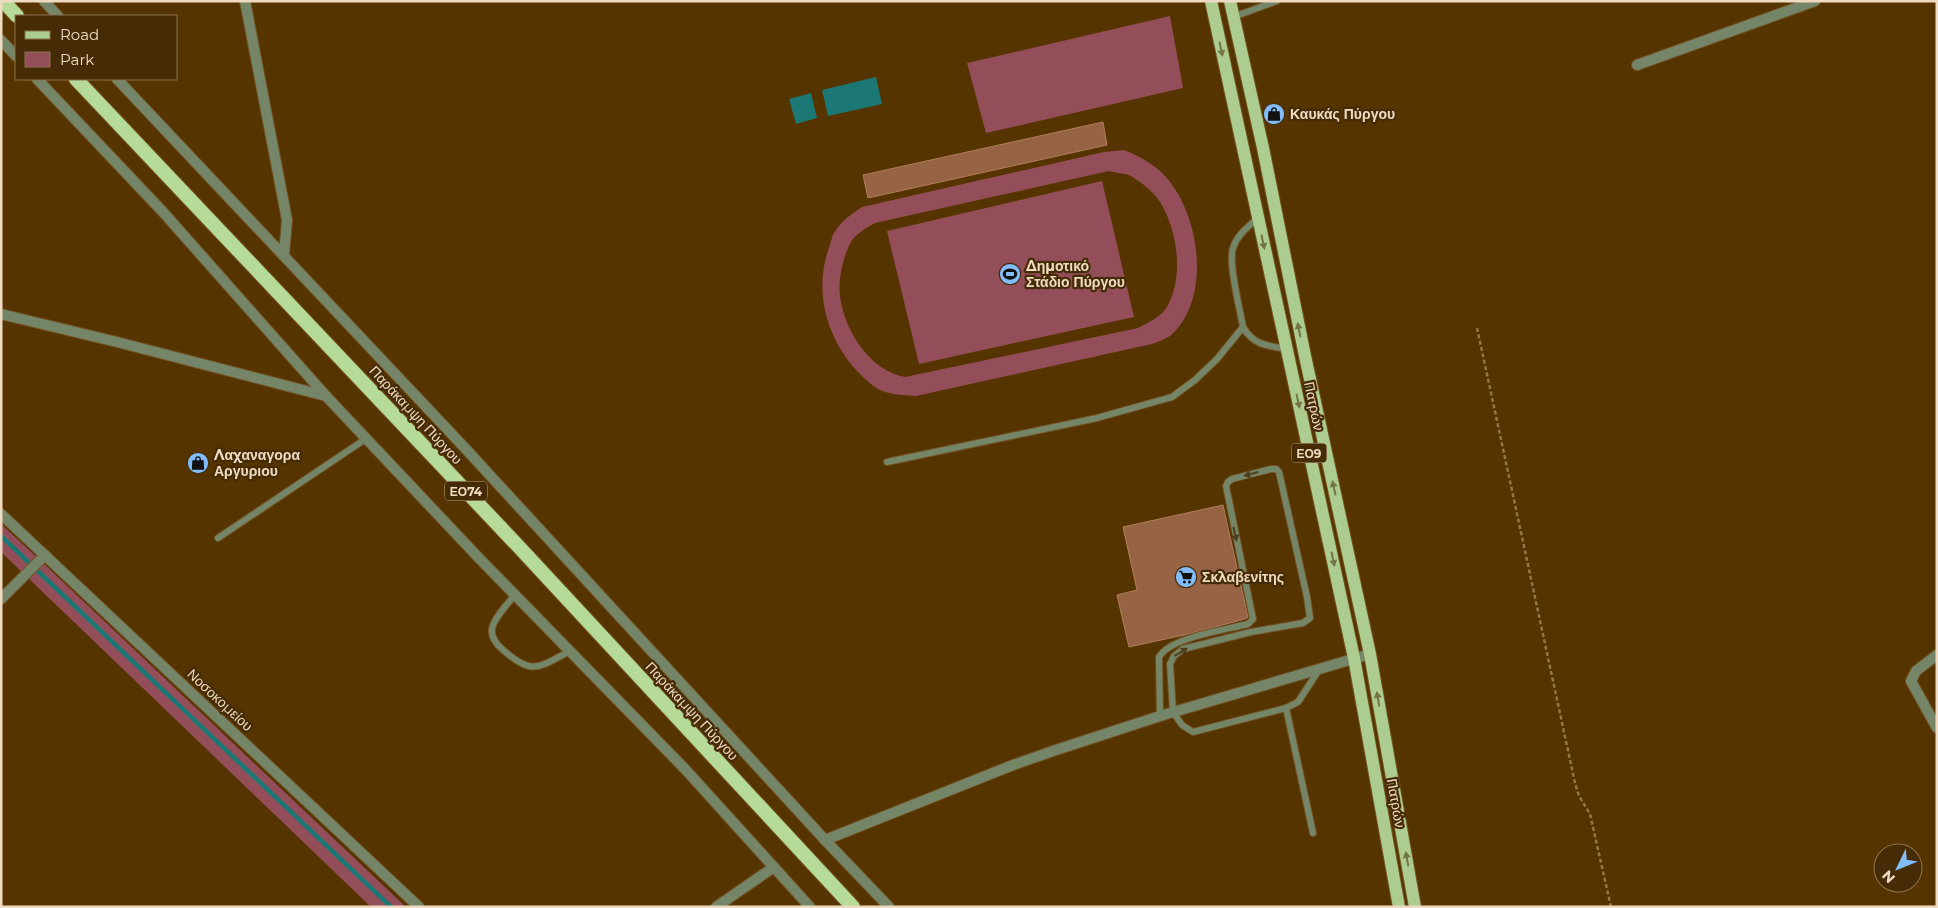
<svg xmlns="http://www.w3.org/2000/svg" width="1938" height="908" font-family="Montserrat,sans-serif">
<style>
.green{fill:#934e59;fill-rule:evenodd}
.water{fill:#1c7875}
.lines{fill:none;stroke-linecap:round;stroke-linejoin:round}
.stream{stroke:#1c7875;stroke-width:4.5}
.building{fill:#966345;stroke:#b17d5e}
.service-casing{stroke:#725223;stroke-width:8}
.minor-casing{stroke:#725223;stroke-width:12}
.tertiary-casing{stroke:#725223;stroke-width:12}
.primary-casing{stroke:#725223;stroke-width:14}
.trunk-casing{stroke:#725223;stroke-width:16}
.path{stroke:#93764d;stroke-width:2.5;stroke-dasharray:4 2.5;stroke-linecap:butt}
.service{stroke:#758568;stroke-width:6}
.minor{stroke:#758568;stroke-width:10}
.tertiary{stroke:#758568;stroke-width:10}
.primary{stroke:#accc90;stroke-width:12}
.trunk{stroke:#b6da98;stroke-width:14}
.oneway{fill:#747444}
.oneway2{fill:#4f3e1a}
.labels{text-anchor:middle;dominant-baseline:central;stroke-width:4.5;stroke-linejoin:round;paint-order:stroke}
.shield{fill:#462c06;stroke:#bca68a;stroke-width:1}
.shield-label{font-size:12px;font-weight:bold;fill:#efdac2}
.poi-label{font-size:14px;font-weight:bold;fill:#efdac2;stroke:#462c06;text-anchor:start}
.street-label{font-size:14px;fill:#efdac2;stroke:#462c06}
</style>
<rect width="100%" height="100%" fill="#563400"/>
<!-- green -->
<g class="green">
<path d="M1170,16L1183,88L986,133L967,63Z"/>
<path d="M1124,150C1139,156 1152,163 1163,174C1200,211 1213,299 1170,336C1165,339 1158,342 1152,344L916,396C904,395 889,395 878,389C871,385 864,378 858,372C827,339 813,291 829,248C831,242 832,235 836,230C842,220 852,214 862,207L1104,152ZM1109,171C1116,173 1125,173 1131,176C1141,182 1154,192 1160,202C1177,229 1184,275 1168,305C1163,316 1149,322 1138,328L905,377C871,371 847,334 841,302C837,284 842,259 851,242C856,234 866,228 875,223Z"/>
<path d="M1102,181L1134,317L919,364L887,231Z"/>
<path d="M1,524L43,563L406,907H371L1,552Z"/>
</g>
<!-- water -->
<g class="water">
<path d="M876,77L882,104L828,116L822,90Z"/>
<path d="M811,93L817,118L796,124L789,99Z"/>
</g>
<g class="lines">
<!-- stream -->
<path class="stream" d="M1,536L391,907"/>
</g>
<!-- building -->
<g class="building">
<path d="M1103,122L1107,145L868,198L863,175Z"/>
<path d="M1223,505L1248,617L1245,619L1184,635L1129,647L1117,595L1137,590L1123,527Z"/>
</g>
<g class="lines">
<!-- service casing -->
<g class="service-casing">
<g id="service">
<path d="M1233,17L1277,1"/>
<path d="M1258,218C1248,227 1237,235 1233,248C1228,263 1240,309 1243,327C1253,345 1268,346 1287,349"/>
<path d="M887,462L1097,418L1172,397L1195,380L1217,359L1243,327"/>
<path d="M218,538L367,438"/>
<path d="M515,595C509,602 492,620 492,630C491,637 497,645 502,649C532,676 538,668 570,651"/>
<path d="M1286,708L1313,833"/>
<path d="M1160,716L1159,657C1171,637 1225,630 1248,624L1253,619L1226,486L1228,482L1232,479L1271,469H1276L1279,472L1307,597L1310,618L1303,623L1251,632L1183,649L1174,656L1170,664L1173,712L1182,725L1193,732L1286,708L1298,702L1319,670"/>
</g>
</g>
<!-- minor casing -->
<g class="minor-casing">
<g id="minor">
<path d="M44,1L58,16"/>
<path d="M245,1L287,220L284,255"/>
<path d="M1637,65L1815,1"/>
<path d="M117,79L464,447L825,840L889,907"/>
<path d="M1,314L117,342L326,396"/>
<path d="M1,599L45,555"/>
<path d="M1937,655L1916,671L1911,681L1937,728"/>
<path d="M825,840L1013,765L1056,750L1160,716L1370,654"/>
<path d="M716,907L774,867"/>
</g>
</g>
<!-- tertiary casing -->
<g class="tertiary-casing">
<g id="tertiary">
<path d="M1,40L16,56"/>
<path d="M37,79L163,212L326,396L477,556L685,769L810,907"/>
<path d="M1,514L419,907"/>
</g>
</g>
<!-- primary casing -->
<g class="primary-casing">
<g id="primary">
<path d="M1211,1L1354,658L1399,907"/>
<path d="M1230,1L1263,148L1305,356L1370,654L1415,907"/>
</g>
</g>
<!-- trunk casing -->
<g class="trunk-casing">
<g id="trunk">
<path d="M3,1L17,16"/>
<path d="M76,79L519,547L853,907"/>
</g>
</g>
<!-- path -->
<path class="path" d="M1477,328L1575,783L1579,796L1590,814L1611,907"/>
<!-- service -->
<use href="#service" class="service"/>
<!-- minor -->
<use href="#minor" class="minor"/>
<!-- tertiary -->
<use href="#tertiary" class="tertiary"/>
<!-- primary -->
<use href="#primary" class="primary"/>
<!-- trunk -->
<use href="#trunk" class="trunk"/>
</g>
<!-- one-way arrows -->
<defs><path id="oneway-solid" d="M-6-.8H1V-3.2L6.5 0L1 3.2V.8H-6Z" transform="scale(1.25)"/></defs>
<g class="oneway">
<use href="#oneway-solid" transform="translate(1221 49) rotate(78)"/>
<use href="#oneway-solid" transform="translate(1263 242) rotate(78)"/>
<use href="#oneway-solid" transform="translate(1299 330) rotate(-101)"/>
<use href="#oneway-solid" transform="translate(1298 401) rotate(78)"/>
<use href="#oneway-solid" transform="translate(1334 488) rotate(-102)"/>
<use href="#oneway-solid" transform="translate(1333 559) rotate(78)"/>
<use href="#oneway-solid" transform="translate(1378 699) rotate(-100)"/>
<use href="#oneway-solid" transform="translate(1407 859) rotate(-100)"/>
</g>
<g class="oneway2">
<use href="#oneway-solid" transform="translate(1251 474) rotate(165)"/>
<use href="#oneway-solid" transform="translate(1235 534) rotate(77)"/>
<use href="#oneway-solid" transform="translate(1181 652) rotate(-31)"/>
</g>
<!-- icons -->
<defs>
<g id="shop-disc" transform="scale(1.125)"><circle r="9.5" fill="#82bcfa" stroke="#462c06"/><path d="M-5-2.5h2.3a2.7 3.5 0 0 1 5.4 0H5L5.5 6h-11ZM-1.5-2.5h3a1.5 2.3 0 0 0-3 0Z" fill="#111"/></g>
<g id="stadium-disc" transform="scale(1.125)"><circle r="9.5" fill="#82bcfa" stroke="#462c06"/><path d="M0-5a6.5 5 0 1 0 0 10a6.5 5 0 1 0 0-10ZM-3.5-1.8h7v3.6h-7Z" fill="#111"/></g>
<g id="supermarket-disc" transform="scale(1.125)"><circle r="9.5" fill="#82bcfa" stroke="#462c06"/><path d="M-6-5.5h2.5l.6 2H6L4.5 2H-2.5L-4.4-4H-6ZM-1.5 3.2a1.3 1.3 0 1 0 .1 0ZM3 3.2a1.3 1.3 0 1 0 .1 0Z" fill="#111"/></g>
</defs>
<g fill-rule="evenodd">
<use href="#shop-disc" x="1274" y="114"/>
<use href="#stadium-disc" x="1010" y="274"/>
<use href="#shop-disc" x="198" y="463"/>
<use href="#supermarket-disc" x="1186" y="577"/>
</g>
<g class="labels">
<!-- shield labels -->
<g class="shield">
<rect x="1291.5" y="443.5" width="35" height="19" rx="4"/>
<rect x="445" y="481.5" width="42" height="19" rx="4"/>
</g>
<g class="shield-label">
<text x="1309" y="453">ΕΟ9</text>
<text x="466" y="491">ΕΟ74</text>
</g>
<!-- poi labels -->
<g class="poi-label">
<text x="1290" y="114">Καυκάς Πύργου</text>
<text x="1026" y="266">Δημοτικό<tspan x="1026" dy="16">Στάδιο Πύργου</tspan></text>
<text x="214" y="455">Λαχαναγορα<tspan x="214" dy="16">Αργυριου</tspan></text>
<text x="1202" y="577">Σκλαβενίτης</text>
</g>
<!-- street labels -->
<g class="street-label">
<text transform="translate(1314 406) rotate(78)">Πατρών</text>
<text transform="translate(416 415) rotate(47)">Παράκαμψη Πύργου</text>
<text transform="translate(220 700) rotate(43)">Νοσοκομείου</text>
<text transform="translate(692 711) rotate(47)">Παράκαμψη Πύργου</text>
<text transform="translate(1396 803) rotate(80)">Πατρών</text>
</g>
</g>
<!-- border -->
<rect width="1938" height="908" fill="none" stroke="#efdac2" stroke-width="5"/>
<!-- legend -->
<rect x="15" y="15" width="162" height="65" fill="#462c06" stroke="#8a7251"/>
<rect x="25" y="31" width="25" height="8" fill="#accc90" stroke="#8a7251"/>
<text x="60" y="40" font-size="15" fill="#efdac2">Road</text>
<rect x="25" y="52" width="25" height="15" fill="#934e59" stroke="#8a7251"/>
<text x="60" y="65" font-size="15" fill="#efdac2">Park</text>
<!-- north arrow -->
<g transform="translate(1898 868) rotate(227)"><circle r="24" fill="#462c06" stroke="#8a7251"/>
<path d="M0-4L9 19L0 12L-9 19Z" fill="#82bcfa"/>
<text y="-8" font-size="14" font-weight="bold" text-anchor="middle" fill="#efdac2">N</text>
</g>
</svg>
